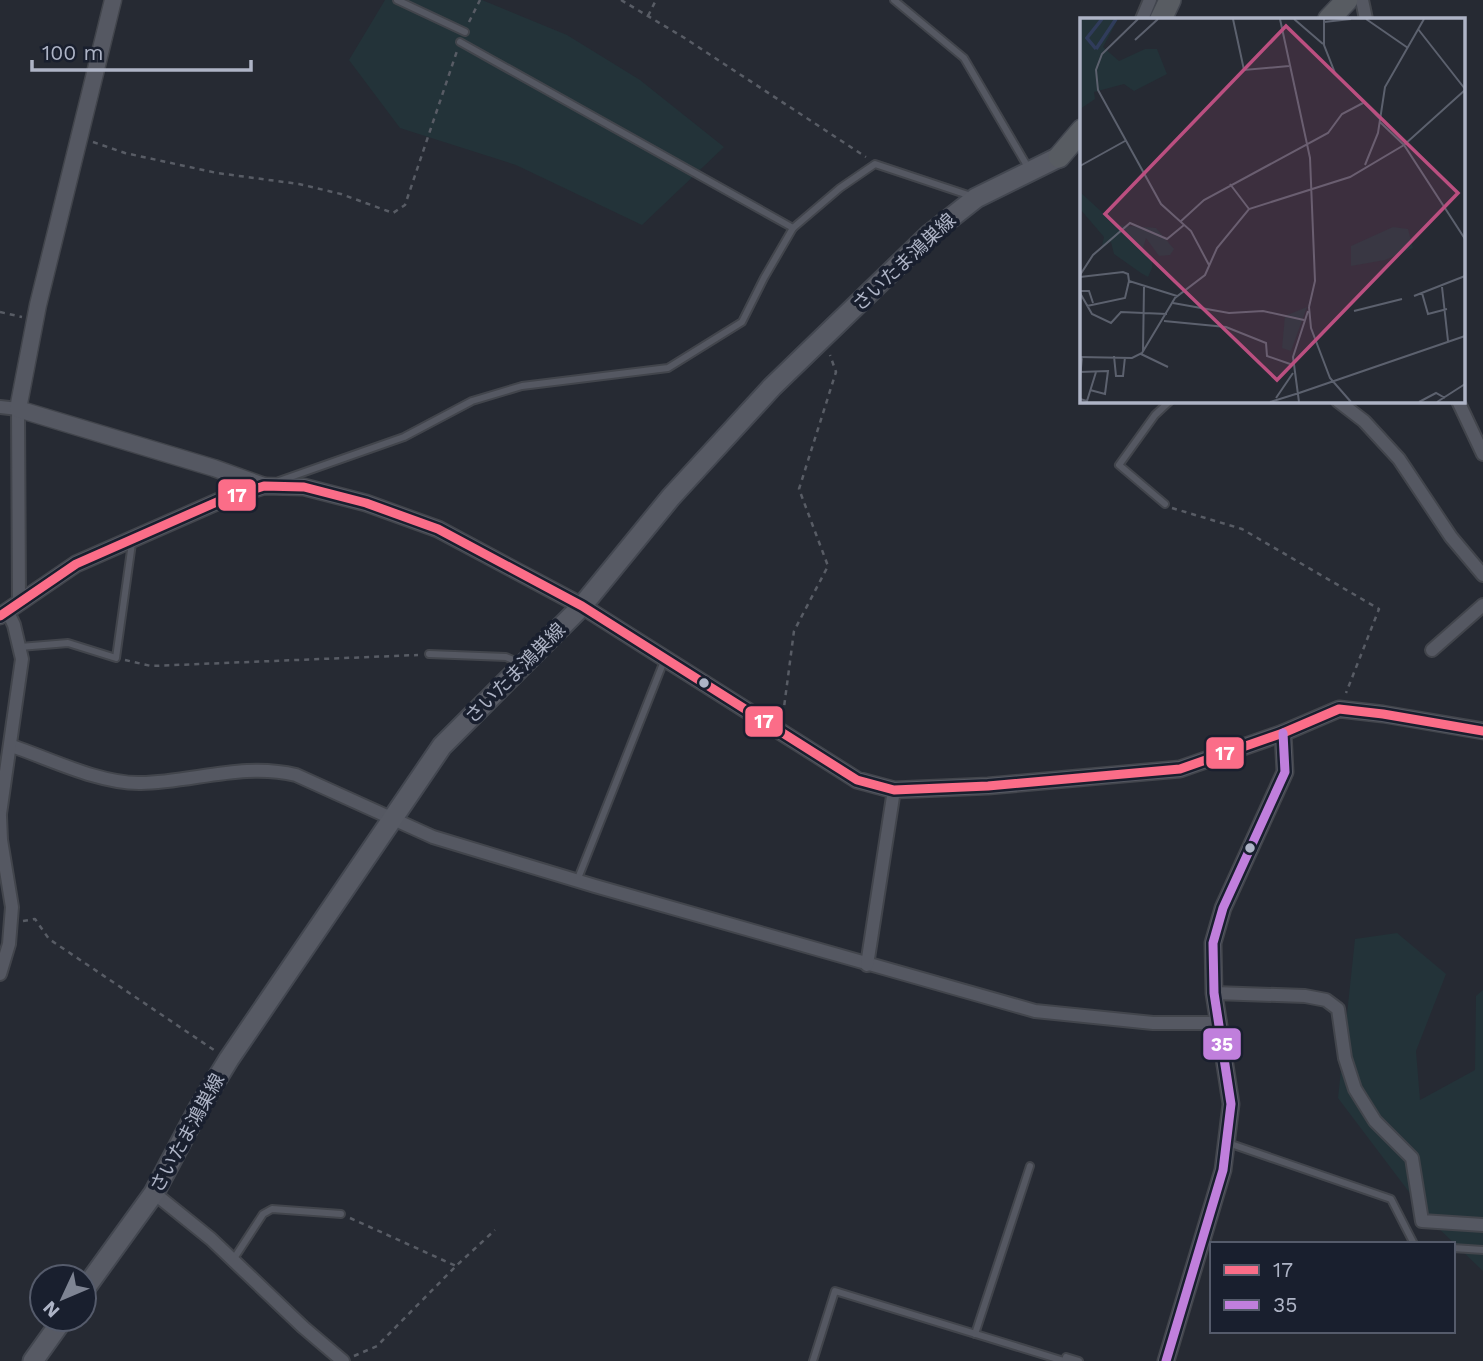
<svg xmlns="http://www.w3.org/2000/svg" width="1483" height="1361" font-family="'Work Sans','Noto Sans JP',sans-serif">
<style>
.green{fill:#233339}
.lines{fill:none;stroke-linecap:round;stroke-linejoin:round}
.service-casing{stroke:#42454c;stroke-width:10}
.minor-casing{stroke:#42454c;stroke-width:16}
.tertiary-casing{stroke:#42454c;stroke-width:19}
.primary-casing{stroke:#434750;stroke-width:23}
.trunk-casing{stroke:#42464f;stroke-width:24}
.path{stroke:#585c65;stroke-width:2.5;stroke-dasharray:5 5;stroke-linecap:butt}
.service{stroke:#555862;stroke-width:6}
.minor{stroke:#555862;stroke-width:12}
.tertiary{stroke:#555862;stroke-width:16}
.primary{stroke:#575a64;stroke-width:19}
.trunk{stroke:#585c62;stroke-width:21}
.bus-1-casing{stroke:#191f2e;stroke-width:14}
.bus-2-casing{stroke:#191f2e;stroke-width:14}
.bus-1{stroke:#fb6d88;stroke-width:9}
.bus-2{stroke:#c07fdc;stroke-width:9}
.bus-dot{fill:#aeb4c6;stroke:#191f2e;stroke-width:2.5}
.labels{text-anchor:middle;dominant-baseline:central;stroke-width:7;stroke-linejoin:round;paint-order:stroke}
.street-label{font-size:19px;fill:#aeb4c6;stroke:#191f2e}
.inset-river{fill:none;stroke:#303c5b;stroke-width:3.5}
.inset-road{fill:none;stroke:#5c616e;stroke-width:2}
.view{fill:#bb4f80;fill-opacity:0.15;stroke:#bb4f80;stroke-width:3.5}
.inset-edge{fill:none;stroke:#aeb4c6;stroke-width:3.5}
.line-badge{stroke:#191f2e;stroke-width:2.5}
.badge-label{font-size:19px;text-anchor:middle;font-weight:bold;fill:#fff}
</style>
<rect width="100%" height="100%" fill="#262a33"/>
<!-- green -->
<g class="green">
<path d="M385,0H482L567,35L640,80L724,147L642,225L516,165L400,128L349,60Z"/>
<path d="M1397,933L1446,974L1416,1051L1420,1100L1475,1070L1476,996L1483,990V1271L1431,1221L1338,1098L1355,939Z"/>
</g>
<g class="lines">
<!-- service casing -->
<g class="service-casing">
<g id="service">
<path d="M397,0L465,32"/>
<path d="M894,0L964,58L1029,169"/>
<path d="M460,42L793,228"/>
<path d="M279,481L404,437L472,401L522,386L668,368L742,322L764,278L793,228L840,188L875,164L971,196"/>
<path d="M1165,504L1119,465L1155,415L1170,401"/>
<path d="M20,647L68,643L116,658L132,543"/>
<path d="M429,654L506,657L522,664"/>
<path d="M577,881L664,661"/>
<path d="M1228,1143L1391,1199L1414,1244"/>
<path d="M1453,1248L1483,1250"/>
<path d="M233,1260L263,1214L272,1209L341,1214"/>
<path d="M975,1334L1030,1166"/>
<path d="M813,1361L835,1291L1064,1361"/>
<path d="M1065,1361L1066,1357L1079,1361"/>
</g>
</g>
<!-- minor casing -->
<g class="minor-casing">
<g id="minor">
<path d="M1362,0L1366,19"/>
<path d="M1142,19L1150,0"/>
<path d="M1338,401L1364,421L1399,459L1451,537L1483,575"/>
<path d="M1458,401L1483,454"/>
<path d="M0,407L18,409L19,602"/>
<path d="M1432,650L1483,605"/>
<path d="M12,746C50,759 100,784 141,783C193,782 244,762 296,775L433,837L595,886L1035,1011L1153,1023H1220"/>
<path d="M0,814L22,659L14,625L7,610"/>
<path d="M0,816L1,840L12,907L9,944L0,974"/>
<path d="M867,965L894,790"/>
<path d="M1214,993L1305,996L1326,1000L1338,1009L1345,1058L1355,1089L1375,1121L1412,1158L1422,1221L1483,1225"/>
<path d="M154,1193L211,1239L303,1327L343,1361"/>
</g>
</g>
<!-- tertiary casing -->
<g class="tertiary-casing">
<g id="tertiary">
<path d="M113,0L38,305L18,409L214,468L264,486"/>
<path d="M0,616L76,564L219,501L264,486L304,487L366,503L438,529L582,606L857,780L894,790L988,786L1180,769L1283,733L1339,709L1383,714L1483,731"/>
<path d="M1166,1361L1223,1170L1231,1104L1214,993L1213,943L1223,908L1285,772L1283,733"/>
</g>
</g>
<!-- primary casing -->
<g class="primary-casing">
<g id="primary">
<path d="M84,1290L154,1193L199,1108L229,1059L442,746L582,606L671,497L772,387L929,235L976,198L1059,157"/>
<path d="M33,1361L63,1319"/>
</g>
</g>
<!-- trunk casing -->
<g class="trunk-casing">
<g id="trunk">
<path d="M1161,19L1170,0"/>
<path d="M1329,19L1347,0"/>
<path d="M1059,157L1082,130"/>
</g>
</g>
<!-- path -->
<g class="path">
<path d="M621,0L683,37L866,157"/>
<path d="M648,16L656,0"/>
<path d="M469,22L480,0"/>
<path d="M93,142L125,153L217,173L299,184L341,194L393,213L405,205L457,51"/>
<path d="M0,312L22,317"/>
<path d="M1172,508L1242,529L1379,609L1346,693"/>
<path d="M125,660L151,666L418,655"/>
<path d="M783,715L794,631L828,566L799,489L836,372L830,355"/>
<path d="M23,921L35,919L49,939L214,1050"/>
<path d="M350,1218L456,1266"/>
<path d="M354,1356L377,1346L456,1266L495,1230"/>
</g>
<!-- service -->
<use href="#service" class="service"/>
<!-- minor -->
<use href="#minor" class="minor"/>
<!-- tertiary -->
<use href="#tertiary" class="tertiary"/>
<!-- primary -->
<use href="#primary" class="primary"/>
<!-- trunk -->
<use href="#trunk" class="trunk"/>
<!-- bus-1 casing -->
<g class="bus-1-casing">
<path id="bus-1" d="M0,616L76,564L219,501L264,486L304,487L366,503L438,529L582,606L857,780L894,790L988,786L1180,769L1283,733L1339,709L1383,714L1483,731"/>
</g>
<!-- bus-2 casing -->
<g class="bus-2-casing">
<path id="bus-2" d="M1166,1361L1223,1170L1231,1104L1214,993L1213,943L1223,908L1285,772L1283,733"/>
</g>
<!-- bus-1 -->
<use href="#bus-1" class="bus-1"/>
<!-- bus-2 -->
<use href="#bus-2" class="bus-2"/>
</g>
<!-- markers -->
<g class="bus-dot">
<circle cx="704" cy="683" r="6"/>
<circle cx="1250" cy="848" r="6"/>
</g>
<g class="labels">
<!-- street labels -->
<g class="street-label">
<text transform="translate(904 262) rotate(-43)">さいたま鴻巣線</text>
<text transform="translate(515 673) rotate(-45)">さいたま鴻巣線</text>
<text transform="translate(187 1133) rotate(-61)">さいたま鴻巣線</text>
</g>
</g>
<!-- overview -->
<g transform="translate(1080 18)">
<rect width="385" height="385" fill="#262a33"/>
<path d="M0,1H38L23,29L39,43L65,31H77L87,56L54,73L44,66L14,74L15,81L0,91ZM0,174L36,207L76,210L94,231L90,237L79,238L66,220L63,230L72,240V250L68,259L61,255L34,236L31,224L22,228L24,219L0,191ZM313,209L328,211L333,230L305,242L271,248V228ZM227,289L211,333L202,330L205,298Z" fill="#233339"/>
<path class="inset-river" d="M16,31L7,20L22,1M16,31L36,1"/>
<path class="inset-road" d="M58,1L22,36L16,52L18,72L81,186L111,213L129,247M153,1L164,52L209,48M200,1L230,140L235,263L229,289M214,1L243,26M244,1V27L255,55L300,101M286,1L328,30M244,4L271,1M338,11L385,71M55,22L78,1M300,104L324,127L385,221M285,147L298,115L305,69L344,1M0,148L45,123M150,166L169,191M100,204L124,182L248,115L262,96L283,85M0,257L13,237L50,205L87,221L104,207M0,259L43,254L48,256L49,263L97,278M362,269L368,323M0,273H9L13,285M0,275L12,296L31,305L41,294L87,296M342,275L348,296L367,291M334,278L385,258M93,285L149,295L183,293L224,302M7,288L45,280L49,263M229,289L231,310L250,360L271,384M274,293L322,281M84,303L146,309L186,325L187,338L213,347M63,333L64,269M61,336L88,349M34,338L36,358H43L45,339M0,339L52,340L62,335L95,280L125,257L137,230L169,191L270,159L324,127L385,72M0,354L28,353L25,376L10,372M0,361L2,339M219,375L385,318M196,380L213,355M0,381L7,383L16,354M190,384L219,375M219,384L213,339L228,293M339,384L356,375L365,380M357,384L385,366"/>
<path class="view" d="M206,8L378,175L197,362L25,196Z"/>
<rect width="385" height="385" class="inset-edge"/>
</g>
<g class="line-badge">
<rect x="217" y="478" width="40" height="34" rx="7" fill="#fb6d88"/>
<rect x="744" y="705" width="40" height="33" rx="7" fill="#fb6d88"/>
<rect x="1205" y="736" width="40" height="34" rx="7" fill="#fb6d88"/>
<rect x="1202" y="1027" width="40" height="34" rx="7" fill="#c07fdc"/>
</g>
<g class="badge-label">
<text x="237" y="502">17</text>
<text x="764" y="728">17</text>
<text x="1225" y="760">17</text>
<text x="1222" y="1051">35</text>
</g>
<!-- legend -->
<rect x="1210" y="1242" width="245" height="91" fill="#191f2e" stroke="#555b6b" stroke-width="2"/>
<rect x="1224" y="1265" width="35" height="10" fill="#fb6d88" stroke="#555b6b" stroke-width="2"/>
<text x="1273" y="1277" font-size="21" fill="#aeb4c6">17</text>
<rect x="1224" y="1300" width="35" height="10" fill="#c07fdc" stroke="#555b6b" stroke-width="2"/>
<text x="1273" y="1312" font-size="21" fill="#aeb4c6">35</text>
<!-- north arrow -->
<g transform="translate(63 1298) rotate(226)"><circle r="33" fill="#191f2e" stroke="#555b6b" stroke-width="2"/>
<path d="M0-5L12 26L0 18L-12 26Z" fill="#7e8493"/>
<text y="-10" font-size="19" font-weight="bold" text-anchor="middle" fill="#aeb4c6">N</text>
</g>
<!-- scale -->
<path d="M32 60v10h219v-10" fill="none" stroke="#aeb4c6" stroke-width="3.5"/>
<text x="42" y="60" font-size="21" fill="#aeb4c6" stroke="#191f2e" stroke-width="5" paint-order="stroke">100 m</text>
</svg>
